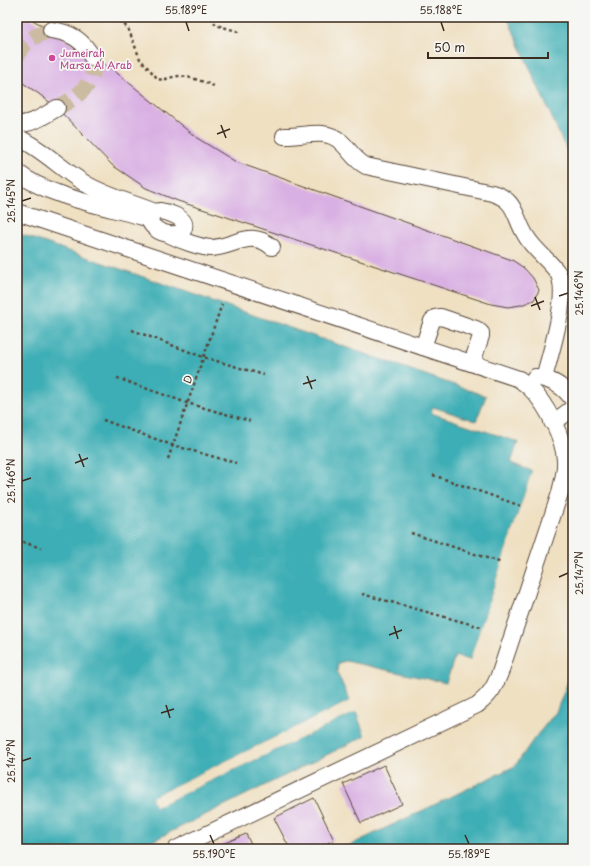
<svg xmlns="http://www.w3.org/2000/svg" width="590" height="866" font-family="'Playpen Sans',sans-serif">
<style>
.water{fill:#3daeb5;stroke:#3c6c6a}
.pier{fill:#efe0c2}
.building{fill:#d9b0e3}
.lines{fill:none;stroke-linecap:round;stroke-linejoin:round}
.minor-tunnel{stroke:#cbbca1;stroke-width:16;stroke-dasharray:16 8;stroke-linecap:butt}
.minor-casing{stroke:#564537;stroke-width:18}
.path{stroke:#564537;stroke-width:2.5;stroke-dasharray:3 3;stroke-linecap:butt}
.minor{stroke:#fff;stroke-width:16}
.ticks{fill:none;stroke:#3b2a1e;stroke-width:1.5}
.hotel-dot{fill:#d1479c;stroke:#f6f6f2;stroke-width:1.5}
.labels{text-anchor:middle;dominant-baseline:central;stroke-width:3.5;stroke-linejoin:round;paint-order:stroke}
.hotel-label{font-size:10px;fill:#b23c85;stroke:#f6f6f2;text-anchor:start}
.street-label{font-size:10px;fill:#3b2a1e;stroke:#f6f6f2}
.neatline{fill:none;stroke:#3b2a1e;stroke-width:1.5}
.ticks-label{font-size:10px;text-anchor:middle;fill:#3b2a1e}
</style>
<rect width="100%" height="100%" fill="#f6f6f2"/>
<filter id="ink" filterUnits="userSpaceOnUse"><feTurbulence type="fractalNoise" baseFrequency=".025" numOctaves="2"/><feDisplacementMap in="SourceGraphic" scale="8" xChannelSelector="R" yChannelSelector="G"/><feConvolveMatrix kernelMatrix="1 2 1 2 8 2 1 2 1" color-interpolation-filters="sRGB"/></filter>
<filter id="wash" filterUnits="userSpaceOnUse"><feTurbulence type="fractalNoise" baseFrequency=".012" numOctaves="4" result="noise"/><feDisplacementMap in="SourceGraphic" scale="16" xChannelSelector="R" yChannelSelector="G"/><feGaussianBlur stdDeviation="0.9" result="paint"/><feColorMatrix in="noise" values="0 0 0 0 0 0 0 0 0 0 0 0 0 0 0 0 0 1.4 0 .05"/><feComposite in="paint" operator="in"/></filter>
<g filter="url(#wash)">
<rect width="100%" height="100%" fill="#efe0c2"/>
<!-- water -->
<g class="water">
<path d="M507,17H573V165Z"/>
<path d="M17,233L486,396L476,421L433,407L431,413L518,442L511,463L532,471L470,660L455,656L446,683L346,661L338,663L337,672L350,701L152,797L155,807L356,712L365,736L136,849H17V641L18,639V617L17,616Z"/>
<path d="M573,669V849H342L515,766L533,740L556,712Z"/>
</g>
<!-- pier -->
<g class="pier">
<path d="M532,471L534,472L472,661L470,660Z"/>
<path d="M350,701L351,703L154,799L156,805L355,710L356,712L155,807L152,797Z"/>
</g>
<g id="blocks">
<!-- building -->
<g class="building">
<path d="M17,17H27L51,30L112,69L197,138L236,162L512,260L524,268L533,278L539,290L534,300L521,305L508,307L491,304L178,201L146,188L112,165L57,108L39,94L17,79Z"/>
<path d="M384,765L402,804L361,823L343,784Z"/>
<path d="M314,798L334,840L315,849H290L274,818Z"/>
<path d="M246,834L253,849H211Z"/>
</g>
</g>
</g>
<g filter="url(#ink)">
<use href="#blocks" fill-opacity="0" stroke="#564537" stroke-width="1"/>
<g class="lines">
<!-- minor-tunnel -->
<g class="minor-tunnel">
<path d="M17,56C26,39 34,36 51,30"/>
<path d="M57,108C70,101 90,89 93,73C94,68 93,62 92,57"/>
</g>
<!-- minor casing -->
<g class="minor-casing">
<g id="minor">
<path d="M51,30C70,32 83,40 92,57"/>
<path d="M17,124C31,125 45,115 57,108"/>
<path d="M284,136C303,137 325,127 341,142C350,150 354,160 366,166L492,193C517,200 514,217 526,236C534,250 549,260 558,273C570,295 550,354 544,378"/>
<path d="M17,137C43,149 62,170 86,184C106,196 133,203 155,212"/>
<path d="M17,172C48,197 104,206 143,217"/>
<path d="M160,211C167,212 187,217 184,228C181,238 162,234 156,229C151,225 148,221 149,215L155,212Z"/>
<path d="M17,212L519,379C523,382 527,385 531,389C546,404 564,438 565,460C566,471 562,483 560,493L500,673C494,688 490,695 477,705L176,849"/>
<path d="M170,235C180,240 201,248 212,248C236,246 250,229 272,247"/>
<path d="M423,347L432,321L435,318L441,317L476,329L481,333V336L472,363"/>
<path d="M535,377C551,379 564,386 573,400"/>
<path d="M552,422L561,417L573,408"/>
</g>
</g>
<!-- path -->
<g class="path">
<path d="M115,17L128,28L140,59L158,79C165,81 172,76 180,76C192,77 204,82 214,86"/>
<path d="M211,17L216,25L240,32"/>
<path d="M132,330L203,357L264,375"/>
<path d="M117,378L187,403L250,421"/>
<path d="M103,420L172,445L236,463"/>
<path d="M168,459L222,304"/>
<path d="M433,475L521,506"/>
<path d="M411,533L502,563"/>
<path d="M17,540L41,548"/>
<path d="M362,594L481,627"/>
</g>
<!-- minor -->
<use href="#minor" class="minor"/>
</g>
</g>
<!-- ticks -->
<path class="ticks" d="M186,22L189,31M441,22L444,31M221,125L226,138M217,134L230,129M22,201L31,198M559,296L568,293M535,297L540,310M531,306L544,301M307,376L312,389M303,384L316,380M79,454L84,467M75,463L88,458M22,481L31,478M559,577L568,573M394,626L398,639M389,635L402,630M166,705L170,718M161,713L174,709M22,761L31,758M210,835L214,844M465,835L469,844"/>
<!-- markers -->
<circle class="hotel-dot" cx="52" cy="58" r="4"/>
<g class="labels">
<!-- hotel labels -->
<g class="hotel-label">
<text x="60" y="52">Jumeirah<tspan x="60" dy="12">Marsa Al Arab</tspan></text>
</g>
<!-- street labels -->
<g class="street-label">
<text transform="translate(187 379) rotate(-70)">D</text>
</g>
</g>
<!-- margin -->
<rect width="590" height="866" fill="none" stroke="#f6f6f2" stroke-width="44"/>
<!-- scale -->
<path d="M428 52v6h120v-6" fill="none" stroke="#3b2a1e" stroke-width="2"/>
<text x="434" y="52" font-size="12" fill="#3b2a1e" stroke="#f6f6f2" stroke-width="3" paint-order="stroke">50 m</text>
<rect x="22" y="22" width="546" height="822" class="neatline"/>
<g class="ticks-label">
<text x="186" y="14">55.189°E</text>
<text x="441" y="14">55.188°E</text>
<text transform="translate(11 201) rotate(-90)" y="4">25.145°N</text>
<text transform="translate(579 293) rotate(-90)" y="4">25.146°N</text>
<text transform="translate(11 481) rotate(-90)" y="4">25.146°N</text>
<text transform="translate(579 573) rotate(-90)" y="4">25.147°N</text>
<text transform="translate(11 761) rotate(-90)" y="4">25.147°N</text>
<text x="214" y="858">55.190°E</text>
<text x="469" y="858">55.189°E</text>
</g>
</svg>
